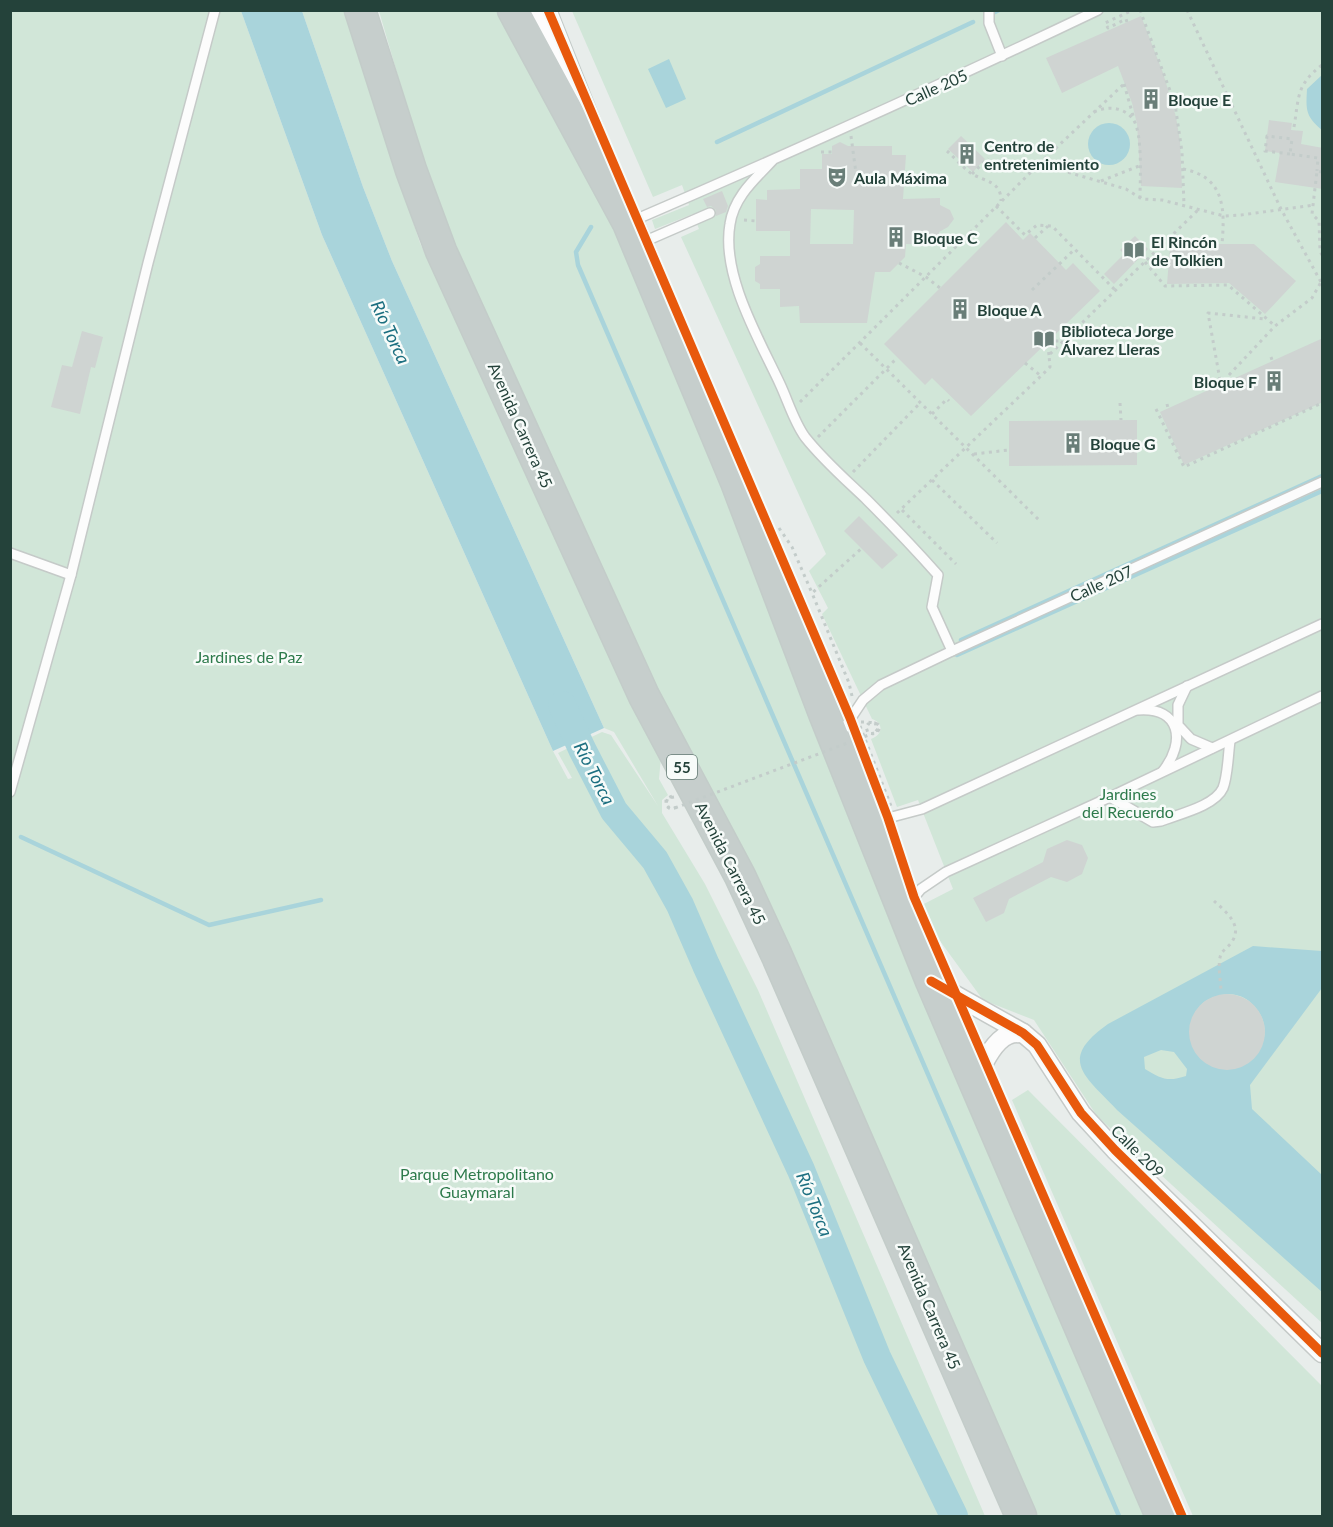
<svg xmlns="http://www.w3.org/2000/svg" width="1333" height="1527" font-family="Lato,sans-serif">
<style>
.green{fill:#d1e6d8}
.water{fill:#a9d4db;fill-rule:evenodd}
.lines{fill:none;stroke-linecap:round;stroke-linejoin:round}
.stream{stroke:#a9d4db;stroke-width:4.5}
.river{stroke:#a9d4db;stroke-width:28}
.building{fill:#cfd4d2;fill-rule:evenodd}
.service-casing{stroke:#c5cac8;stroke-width:12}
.minor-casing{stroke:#c5cac8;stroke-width:21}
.secondary-casing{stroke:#c3cbc8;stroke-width:28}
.trunk-casing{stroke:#c3ccc9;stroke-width:33}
.path{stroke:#c3ccca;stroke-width:3;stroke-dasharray:3 4.5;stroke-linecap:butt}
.service{stroke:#fcfcfc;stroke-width:9}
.minor{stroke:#fcfcfc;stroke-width:18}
.secondary{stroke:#fcfcfc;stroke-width:26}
.trunk{stroke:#c6cecc;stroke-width:30}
.path-bridge{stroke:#c3ccca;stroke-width:3;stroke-dasharray:3 4.5;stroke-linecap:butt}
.cycleway-casing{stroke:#f7fbf9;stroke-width:13}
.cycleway{stroke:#e8590c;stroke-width:9}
.labels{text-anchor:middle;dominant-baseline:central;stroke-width:5;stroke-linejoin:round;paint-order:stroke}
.shield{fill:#f7fbf9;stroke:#637a73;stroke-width:1.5}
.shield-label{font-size:15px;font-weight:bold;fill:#24423a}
.street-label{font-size:16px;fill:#24423a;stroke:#f7fbf9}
.poi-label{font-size:16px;font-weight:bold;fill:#24423a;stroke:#f7fbf9;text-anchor:start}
.park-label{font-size:16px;fill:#2d7a4b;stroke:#f7fbf9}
.water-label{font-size:18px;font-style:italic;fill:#1c6f80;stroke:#f7fbf9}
</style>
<rect width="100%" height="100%" fill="#e8edeb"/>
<!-- green -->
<g class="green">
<path d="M10,11H241L322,235L553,751L568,779L572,778L558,753L602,732L611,735L658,806L614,732L604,728L392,261L363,187L302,11H344L420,243L661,757L659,779L668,795L662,800V813L705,884L758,990L985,1516H11Z"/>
<path d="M379,11H501L606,206L1147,1516H1034L677,727L626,626L455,249L425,169Z"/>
<path d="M572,11H1322V1323L1097,1116L1034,1020L983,1000L916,908L953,889L918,800L897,807L871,739C883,735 884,723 872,719L822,614L828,608L809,571L826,554L681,237L699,229L693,214L655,229L652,220L689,205L682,185L653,197Z"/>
<path d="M1028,1090L1322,1386V1516H1193L1012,1100Z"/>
</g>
<!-- water -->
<g class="water">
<path d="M241,11H302L363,187L392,261L604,728L553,751L322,235Z"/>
<path d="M669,59L686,99L666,108L648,69Z"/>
<path d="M1322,75V130C1305,116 1306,109 1307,89Z"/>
<circle cx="1109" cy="144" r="21"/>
<path d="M1253,946L1322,951V988L1250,1085L1252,1109L1322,1175V1292L1117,1110C1085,1076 1057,1060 1108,1024ZM1221,995C1232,993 1243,995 1251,1003C1287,1035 1245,1088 1205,1062C1187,1049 1185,1020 1201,1005C1206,999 1214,997 1221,995ZM1161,1050L1174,1052L1187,1069L1186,1076C1168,1082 1161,1079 1145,1069L1144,1057Z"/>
</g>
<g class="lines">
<!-- stream -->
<g class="stream">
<path d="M995,12L999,10"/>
<path d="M717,142L973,22"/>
<path d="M591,227L576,252L578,265L1119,1516"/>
<path d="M961,640L1322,476"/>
<path d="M957,655L1322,491"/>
<path d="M21,837L209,925L321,900"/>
</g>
<!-- river -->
<path class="river" d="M562,705L582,749L614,811L655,860L680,905L706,965L801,1170L877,1357L954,1516"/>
</g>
<!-- building -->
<g class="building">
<path d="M1141,16L1163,73L1176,117L1180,141L1182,188L1141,186L1137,124L1132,103L1118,66L1062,93L1046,58Z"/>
<path d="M1269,120L1292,123L1291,130L1303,131L1301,144L1323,148V189L1275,182L1280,153L1265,151Z"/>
<path d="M961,136L985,159L973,172L948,149Z"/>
<path d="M840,142L848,146H892V155H906L903,199L940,198V205L950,210L954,219L948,227L939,232V245L906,244L905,257L890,272H875L867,323H800L799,306L780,307V289H760V284L755,281V267L760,264V256H790V231H756V199L767,200V190L800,189V169H822V154H832V146ZM811,209L854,210L853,244H810Z"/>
<path d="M722,191L728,206L726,212L716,216V210L711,206L707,207L703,199Z"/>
<path d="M1006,222L1023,240L1030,233L1066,270L1073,263L1100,291L971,416L932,378L925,385L884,344Z"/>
<path d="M1135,236L1148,249L1114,284L1104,274L1124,254L1120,250Z"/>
<path d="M1214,244H1254L1296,281L1265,314L1229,283L1167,284L1170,248Z"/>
<path d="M82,331L103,337L95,368L91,367L80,414L51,407L62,365L72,367Z"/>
<path d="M1323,338V402L1184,465L1160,412Z"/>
<path d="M1137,420V465L1009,466V421Z"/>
<path d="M859,516L898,555L882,569L844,531Z"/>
<path d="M1067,840L1082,845L1088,858L1082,874L1067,882L1051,877L1009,899L1004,913L986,922L973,898L1043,862L1047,849Z"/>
<circle cx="1227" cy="1032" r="38"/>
</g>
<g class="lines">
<!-- service casing -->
<g class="service-casing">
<g id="service">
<path d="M989,10V23L1002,56"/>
<path d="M772,161C754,180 734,197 730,224C721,275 759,339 780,384C788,401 794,422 805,437C823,460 845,479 866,499C891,524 915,549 938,575L932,607L952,651"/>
<path d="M630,222C788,154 943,84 1098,10"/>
<path d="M641,243L710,213"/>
<path d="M10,553L71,575"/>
<path d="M1187,686L1178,705V725L1191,739L1212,748"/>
<path d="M1138,710C1181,707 1186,742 1163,771"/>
<path d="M839,736L863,700L881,685L952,651L1322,482"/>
<path d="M10,792L71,575L148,263L215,10"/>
<path d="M1110,797L1153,822L1161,821C1179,814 1215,806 1223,788C1228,775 1228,755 1230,741"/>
<path d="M872,816L888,818L922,809L1322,624"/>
<path d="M907,906L921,889L946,872L1110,797L1322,696"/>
</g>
</g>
<!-- minor casing -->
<g class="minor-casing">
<g id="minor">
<path d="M932,982L1023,1033L1037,1045L1081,1113L1115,1150L1322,1353"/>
<path d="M974,1082C982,1067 992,1042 1008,1035C1012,1033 1019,1033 1023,1033"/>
</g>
</g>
<!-- secondary casing -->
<g class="secondary-casing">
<path id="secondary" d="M543,10L591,131"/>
</g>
<!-- trunk casing -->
<g class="trunk-casing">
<g id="trunk">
<path d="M360,10L411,170L441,251L644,696L740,876L777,956L1021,1516"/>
<path d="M513,10L628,223L736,482L825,716L931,981L1161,1516"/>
</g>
</g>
<!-- path -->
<g class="path">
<path d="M1140,10L1175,104L1182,152L1184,205"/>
<path d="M1187,10L1281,209L1322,284"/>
<path d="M1127,22L1126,19L1108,28L1105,23L1133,10"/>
<path d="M1124,84L1134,119"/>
<path d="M1094,112C1101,109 1109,107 1117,109C1123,110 1129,114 1133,119C1143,133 1140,180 1140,198"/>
<path d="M1294,127C1299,97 1296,85 1322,65"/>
<path d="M851,136L858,188"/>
<path d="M947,151C955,158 963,168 972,174C986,182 1001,181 1001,201"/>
<path d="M821,152H832"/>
<path d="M1290,154L1265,151L1267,136L1292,139L1290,154L1318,158L1317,171"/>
<path d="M1039,164L1125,83"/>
<path d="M1183,169C1225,177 1225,209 1222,244"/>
<path d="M1322,172L1317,171L1312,214L1319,221L1320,251L1322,255"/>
<path d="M972,174L988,158"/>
<path d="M1101,181L1139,166"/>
<path d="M996,206L1025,235L1037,225L1052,226L1116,291"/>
<path d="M744,220L756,221"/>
<path d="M1035,238L1048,226"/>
<path d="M1145,262L1165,286L1228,285L1275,326"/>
<path d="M899,263L926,277L940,288"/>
<path d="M1032,290L1075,249"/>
<path d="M860,343L1040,521"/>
<path d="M1049,355L1047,341H1062"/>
<path d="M1271,357L1272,360"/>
<path d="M1025,363L1041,376"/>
<path d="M1229,375L1275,326L1312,298L1321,282"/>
<path d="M1220,380L1208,313L1265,319"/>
<path d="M800,402L1039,164L1126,189L1142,199L1162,200L1224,216L1241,215L1315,205"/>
<path d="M1120,403L1121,420"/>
<path d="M1167,404L1168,408"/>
<path d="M1156,409L1184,467L1322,403"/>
<path d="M932,414L947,399L949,401"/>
<path d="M818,437L897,358"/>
<path d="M974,454L1009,450"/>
<path d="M853,472L921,402"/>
<path d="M932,480L997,543"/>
<path d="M902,510L956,564"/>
<path d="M897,513L1041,376L1050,367L1049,355L1198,210"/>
<path d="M779,528L792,547L812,593"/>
<path d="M852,696L849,683L812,593L861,549"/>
<path d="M861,722C868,722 889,722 875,734L868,733L866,727L868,724L875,723L878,729L874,733"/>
<path d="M860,726L891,806"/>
<path d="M672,796L666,799V806L671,809L677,807"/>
<path d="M674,797L668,798L666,803L669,808H675"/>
<path d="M1214,901C1225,911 1242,924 1233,940C1230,946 1224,949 1221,954C1217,965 1221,981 1221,992"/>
</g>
<!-- service -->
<use href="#service" class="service"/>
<!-- minor -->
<use href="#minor" class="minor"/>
<!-- secondary -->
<use href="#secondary" class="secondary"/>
<!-- trunk -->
<use href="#trunk" class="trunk"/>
<!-- path-bridge -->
<path class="path-bridge" d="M675,808L874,733"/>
<!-- cycleway casing -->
<g class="cycleway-casing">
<g id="cycleway">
<path d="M548,10L850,718L888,818L914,897L1182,1516"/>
<path d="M931,981L1023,1033L1037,1045L1081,1113L1115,1150L1322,1353"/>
</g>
</g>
<!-- cycleway -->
<use href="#cycleway" class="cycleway"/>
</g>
<!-- icons -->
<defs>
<g id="building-bare" transform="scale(1.62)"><path d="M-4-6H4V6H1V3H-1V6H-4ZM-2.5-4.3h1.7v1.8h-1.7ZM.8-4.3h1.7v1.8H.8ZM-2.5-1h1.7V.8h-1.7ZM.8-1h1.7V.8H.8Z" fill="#697e78" stroke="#f7fbf9" stroke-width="2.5" paint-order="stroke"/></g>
<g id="theatre-bare" transform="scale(1.62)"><path d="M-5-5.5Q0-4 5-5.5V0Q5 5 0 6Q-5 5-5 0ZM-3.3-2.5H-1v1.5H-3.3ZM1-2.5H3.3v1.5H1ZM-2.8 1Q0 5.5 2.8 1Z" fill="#697e78" stroke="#f7fbf9" stroke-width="2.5" paint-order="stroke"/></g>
<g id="library-bare" transform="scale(1.62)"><path d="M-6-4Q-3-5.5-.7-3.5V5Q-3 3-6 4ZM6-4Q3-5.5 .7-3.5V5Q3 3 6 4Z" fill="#697e78" stroke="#f7fbf9" stroke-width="2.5" paint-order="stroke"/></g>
</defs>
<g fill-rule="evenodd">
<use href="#building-bare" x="1151" y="99"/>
<use href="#building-bare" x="967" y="154"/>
<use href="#theatre-bare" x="837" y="177"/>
<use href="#building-bare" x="896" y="237"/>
<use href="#library-bare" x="1134" y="250"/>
<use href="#building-bare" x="960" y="309"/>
<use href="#library-bare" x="1044" y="339"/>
<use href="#building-bare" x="1274" y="381"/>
<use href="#building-bare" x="1073" y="443"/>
</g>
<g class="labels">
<!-- shield labels -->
<rect class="shield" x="667" y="755" width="30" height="24" rx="4.5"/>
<g class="shield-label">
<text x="682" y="767">55</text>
</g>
<!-- street labels -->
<g class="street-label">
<text transform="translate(936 87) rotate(-24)">Calle 205</text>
<text transform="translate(521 425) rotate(66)">Avenida Carrera 45</text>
<text transform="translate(1101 583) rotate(-24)">Calle 207</text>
<text transform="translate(731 863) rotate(63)">Avenida Carrera 45</text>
<text transform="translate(1138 1151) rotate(45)">Calle 209</text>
<text transform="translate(930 1306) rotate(67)">Avenida Carrera 45</text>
</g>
<!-- poi labels -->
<g class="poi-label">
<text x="1168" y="99">Bloque E</text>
<text x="984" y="145">Centro de<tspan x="984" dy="18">entretenimiento</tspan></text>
<text x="854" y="177">Aula Máxima</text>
<text x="913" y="237">Bloque C</text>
<text x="1151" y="241">El Rincón<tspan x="1151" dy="18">de Tolkien</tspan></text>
<text x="977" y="309">Bloque A</text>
<text x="1061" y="330">Biblioteca Jorge<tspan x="1061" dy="18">Álvarez Lleras</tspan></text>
<text x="1257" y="381" text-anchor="end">Bloque F</text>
<text x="1090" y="443">Bloque G</text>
</g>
<!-- park labels -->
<g class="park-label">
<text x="249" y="656">Jardines de Paz</text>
<text x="1128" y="793">Jardines<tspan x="1128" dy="18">del Recuerdo</tspan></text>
<text x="477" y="1173">Parque Metropolitano<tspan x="477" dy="18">Guaymaral</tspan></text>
</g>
<!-- water labels -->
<g class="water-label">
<text transform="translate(391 332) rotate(65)">Río Torca</text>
<text transform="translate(595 773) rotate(63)">Río Torca</text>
<text transform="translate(815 1204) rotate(68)">Río Torca</text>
</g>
</g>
<!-- border -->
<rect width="1333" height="1527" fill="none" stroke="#24423a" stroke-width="24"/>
</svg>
